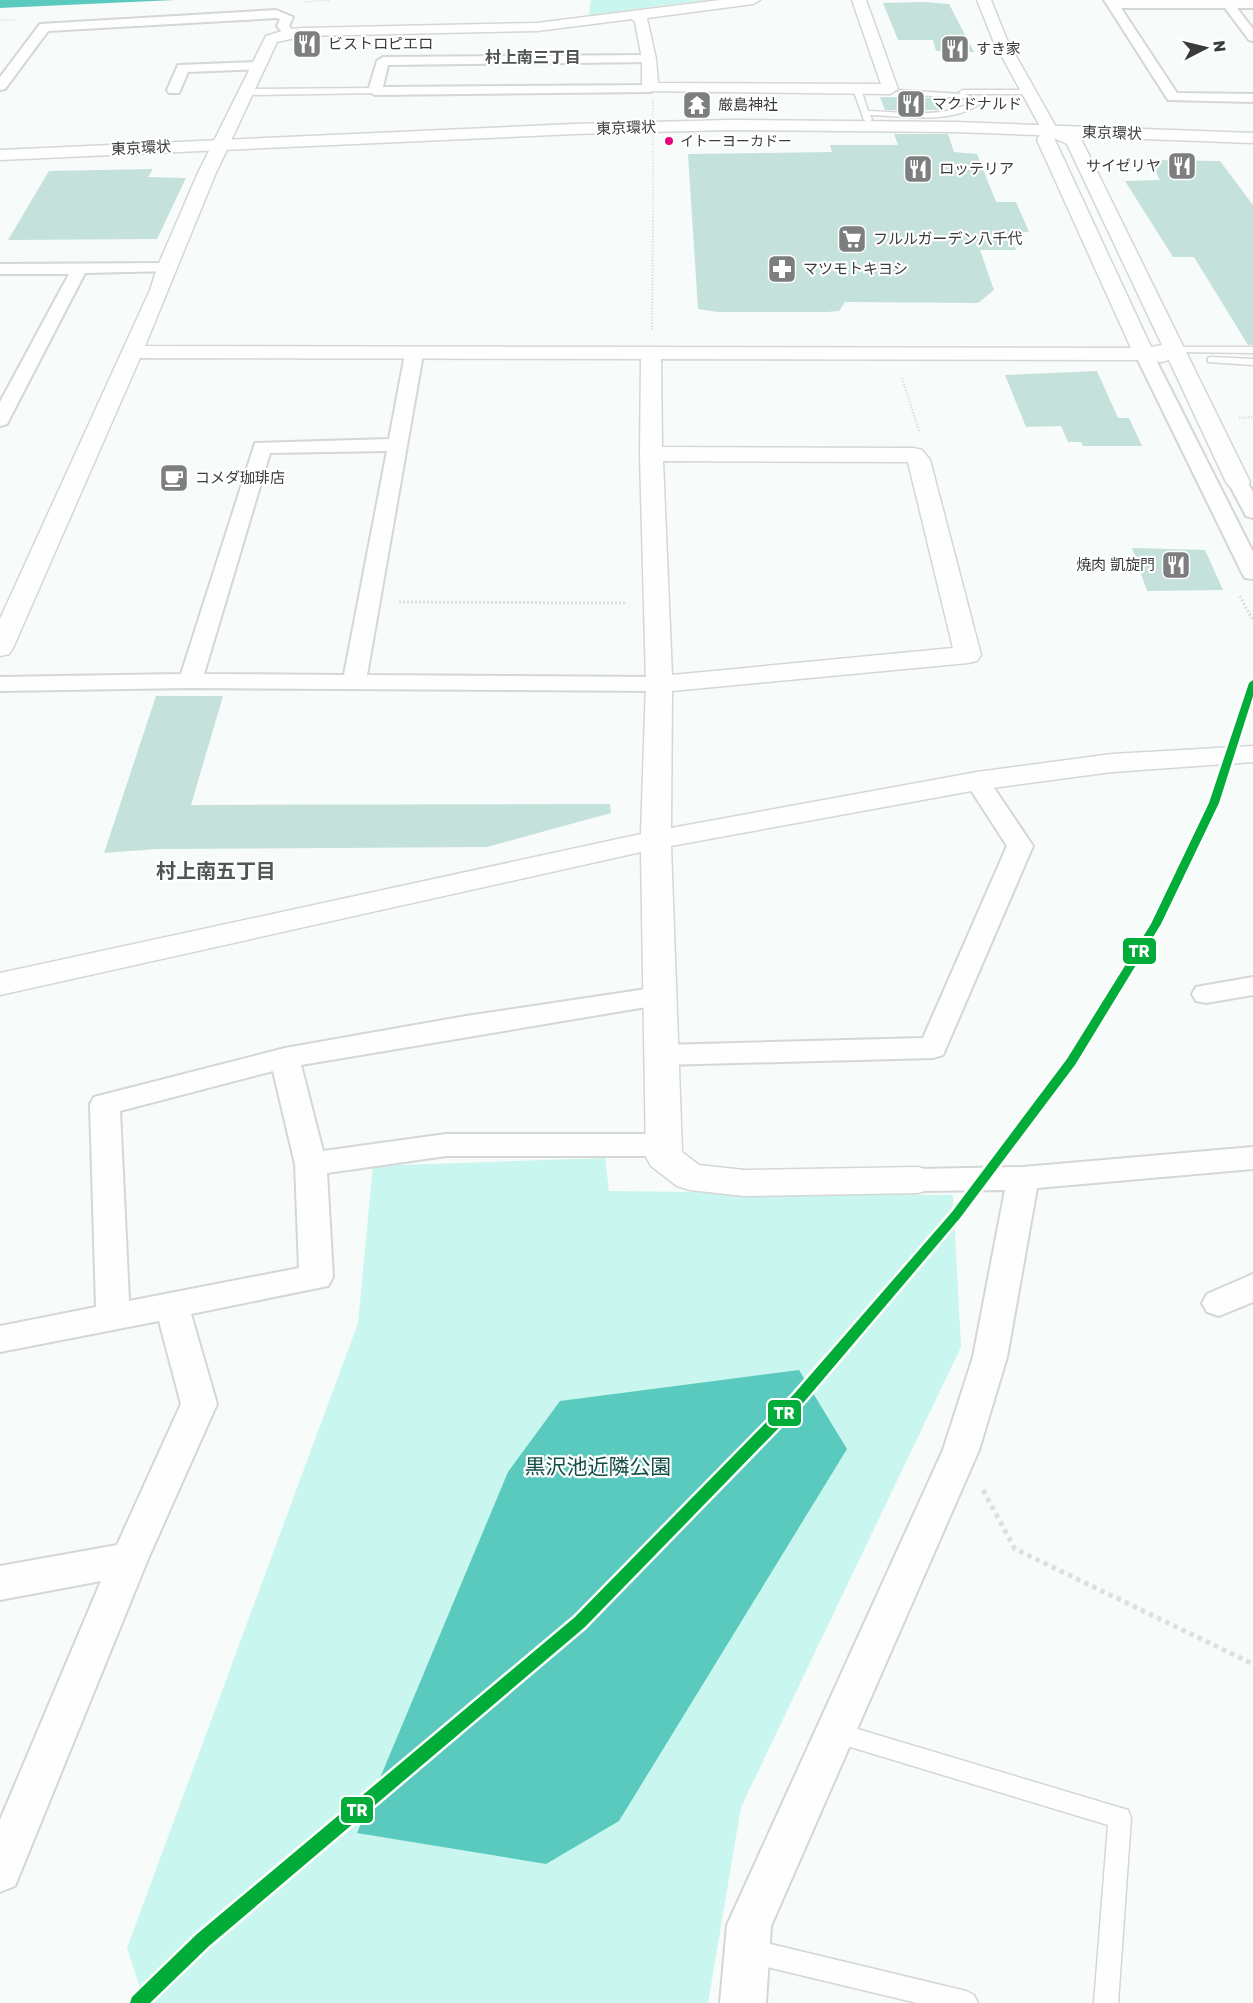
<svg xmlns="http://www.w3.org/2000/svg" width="1253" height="2003" font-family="Rubik,'Noto Sans JP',sans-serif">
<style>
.green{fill:#c9f6ee}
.water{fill:#5acabe}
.building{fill:#c5e1dc}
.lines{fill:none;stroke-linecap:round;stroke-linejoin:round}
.service-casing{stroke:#d4d7d6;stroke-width:3}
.pedestrian-casing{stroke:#d4d7d6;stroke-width:3}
.minor-casing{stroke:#d4d7d6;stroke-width:4}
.tertiary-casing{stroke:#d4d7d6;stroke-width:3}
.trunk-casing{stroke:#d4d7d6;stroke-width:3}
.path-far3{stroke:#dedfdf;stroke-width:1.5;stroke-dasharray:1.5 1.5;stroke-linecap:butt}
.path-far2{stroke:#dedfdf;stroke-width:2;stroke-dasharray:1.5 1.5;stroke-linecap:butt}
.path-far1{stroke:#dedfdf;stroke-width:3;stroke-dasharray:2 2;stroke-linecap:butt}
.path{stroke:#dedfdf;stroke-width:5;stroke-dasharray:4.5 4.5;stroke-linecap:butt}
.service{fill:#fefefe;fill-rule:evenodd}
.pedestrian{fill:#fefefe;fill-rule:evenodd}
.minor{fill:#fefefe;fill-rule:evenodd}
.tertiary{fill:#fefefe;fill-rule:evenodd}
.trunk{fill:#fefefe;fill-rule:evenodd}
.path-bridge{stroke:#dedfdf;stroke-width:1.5;stroke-dasharray:1.5 1.5;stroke-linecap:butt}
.metro-1-casing{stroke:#fff;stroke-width:5}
.metro-1{fill:#02ac39;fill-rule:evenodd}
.bus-dot{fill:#e5007d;stroke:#fff;stroke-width:2}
.labels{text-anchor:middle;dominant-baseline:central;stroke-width:4.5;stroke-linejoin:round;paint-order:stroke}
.far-bus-label{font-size:14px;fill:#393c3b;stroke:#fff;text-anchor:start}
.far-poi-label{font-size:15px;fill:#393c3b;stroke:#fff;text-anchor:start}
.far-street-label{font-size:15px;fill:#393c3b;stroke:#fff}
.far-neighbourhood-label{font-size:16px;font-weight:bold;fill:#505655;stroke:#fff}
.neighbourhood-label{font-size:20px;font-weight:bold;fill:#505655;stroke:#fff}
.near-park-label{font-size:21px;fill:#124d46;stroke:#fff}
.line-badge{stroke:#fff;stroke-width:2}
.badge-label{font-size:16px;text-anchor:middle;font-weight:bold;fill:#fff}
</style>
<rect width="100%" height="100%" fill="#f7fbfa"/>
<!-- green -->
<g class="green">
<path d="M591,0H705L589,15Z"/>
<path d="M605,1158L609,1191L953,1195L961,1347L741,1807L708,2003H145L127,1948L358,1323L373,1166Z"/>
</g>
<!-- water -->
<g class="water">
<path d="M0,0H175L0,8Z"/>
<path d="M799,1370L847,1449L619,1821L546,1864L357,1833L508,1472L560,1401Z"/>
</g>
<!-- building -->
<g class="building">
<path d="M924,2L949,4L974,52L936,51L933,40H898L883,3Z"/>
<path d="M880,97L935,98L939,110H885Z"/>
<path d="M894,134H948L954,152L977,154L996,202H1016L1029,232H1009L1016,250H980L994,290L978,303L845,302L839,311L827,312H718L698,309L688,154L832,152L830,145H898Z"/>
<path d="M1149,160L1220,161L1253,205V345H1248L1194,257H1173L1125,181L1160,180Z"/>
<path d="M153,169L148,177L186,178L157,239L8,240L49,171Z"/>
<path d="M1097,371L1118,418H1129L1142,446H1083L1081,442H1068L1061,426L1026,427L1005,375Z"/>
<path d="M1132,548L1205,550L1223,590L1147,591Z"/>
<path d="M156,696H223L191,805L610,804L611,813L487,847L157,849L104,853Z"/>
</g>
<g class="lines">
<!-- service casing -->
<g class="service-casing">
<g id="service">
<path d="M857,87L861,89L868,111C902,112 942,119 972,102L963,98L901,94L898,90L961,94L959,92L963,90H1029L1033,92L1029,94H965L982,102C953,125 904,116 870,115L872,120L868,122L864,120L853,89Z"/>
<path d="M1172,347H1253V353L1175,352L1172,351Z"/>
<path d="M1211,357L1253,359V365L1208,362V358Z"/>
<path d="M834,1722L1128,1810L1131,1818L1118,2003H1094L1108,1825L834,1742L826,1739L823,1732L826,1725Z"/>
<path d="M750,1939L966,1991L974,1995L978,2003H917L750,1963L742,1959L738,1951L742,1943Z"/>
</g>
</g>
<!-- pedestrian casing -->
<g class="pedestrian-casing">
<path id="pedestrian" d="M375,88L379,89V93L246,95L241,92L246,89Z"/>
</g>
<!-- minor casing -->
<g class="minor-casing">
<g id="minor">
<path d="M1104,0H1253V8H1237L1253,29V41L1249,40L1225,8H1121L1177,93L1253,94V102L1168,100Z"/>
<path d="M276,10L293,17L289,26L295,33L293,36H285L277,26L280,19L276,18L48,31L5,89L0,90V77L40,24Z"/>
<path d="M649,55L654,56L655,59L654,62L388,65L383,87L655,85L657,88L650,92L375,95L368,91L377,61L383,57Z"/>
<path d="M258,62L265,66L263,69L188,72L179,93H169L167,90L178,65Z"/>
<path d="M166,263L174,268L172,271L85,273L9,420L7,424L0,426V402L69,274H0V264Z"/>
<path d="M414,349L420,350L423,354L367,675L659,677L667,679L671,684L667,689L659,691L190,688L0,691V677L181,674L255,443L389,439L405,354L408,350ZM387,451L344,675L204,674L270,453Z"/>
<path d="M1144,349L1150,350L1153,354L1253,552V579L1245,578L1242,573L1135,354L1138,350Z"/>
<path d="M1238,476L1245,478L1253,492V518L1246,516L1228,482L1231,478Z"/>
<path d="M977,774L986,776L1033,846L943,1055L933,1058L662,1065L652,1062L647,1055L652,1048L662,1045L923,1038L1007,846L965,781L968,776Z"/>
<path d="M1253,977V995L1206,1003L1196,1001L1192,994L1196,987Z"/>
<path d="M660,987L670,989L674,996L670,1003L301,1065L323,1151L446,1134H664L675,1137L679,1145L675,1153L664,1156H446L327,1173L333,1277L328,1286L191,1314L217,1404L148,1559L15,1886L0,1892V1820L101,1581L0,1600V1566L117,1545L181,1404L159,1321L0,1352V1326L96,1307L90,1104L94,1097L285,1048L466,1016ZM273,1071L295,1164L299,1268L129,1301L120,1111Z"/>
<path d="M1253,1147V1169L1037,1188L1007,1357L979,1450L771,1926L766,2003H720L727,1925L943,1450L973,1357L1005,1190L918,1191L907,1188L902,1180L907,1172L918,1169L1023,1167Z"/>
<path d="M1253,1274V1302L1219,1316L1207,1312L1202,1303L1207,1294Z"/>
</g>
</g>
<!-- tertiary casing -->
<g class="tertiary-casing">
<path id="tertiary" d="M720,0H760L753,4L647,18L656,59L658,83L881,84L852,0H866L898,89L890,94L645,91L642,88V59L635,22L632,19L537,31L304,36L277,42L215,175L145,346L1131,348L1037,140L1042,130L993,40L977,0H991L1007,40L1056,127L1080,137L1082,141L1250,482L1246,487L1238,489L1230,487L1226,482L1169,360L1161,362L1144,360L661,359L662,447L914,448L922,450L930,460L981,655L977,661L968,663L672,691L671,828L977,772L1112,754L1253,746V762L1112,772L977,790L671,846L682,1152L699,1165L744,1170L918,1167L931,1171L936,1180L931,1189L918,1193L744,1196L690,1190L677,1186L651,1166L646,1157L641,852L0,995V973L641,834L646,684L640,454L641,359L140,358L13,648L9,654L0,656V619L150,290L157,268L197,175L266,36L289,29L304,28L537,23ZM1054,138L1067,144L1162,345L1151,347ZM663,461L908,462L953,648L672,675Z"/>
</g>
<!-- trunk casing -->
<g class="trunk-casing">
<path id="trunk" d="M729,120L954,122L1253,133V143L954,132L729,130L574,134L0,160V150L574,124Z"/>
</g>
<!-- path-far3 -->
<g class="path-far3">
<path d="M304,2L330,0"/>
<path d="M0,20H18"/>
<path d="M653,221V151"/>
</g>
<!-- path-far2 -->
<g class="path-far2">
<path d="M652,330L653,219"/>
<path d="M902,378L919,431"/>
<path d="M1239,418L1253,417"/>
</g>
<!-- path-far1 -->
<g class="path-far1">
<path d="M1240,596L1253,621"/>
<path d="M399,602L626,603"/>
</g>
<!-- path -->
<path class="path" d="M983,1490L1015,1549L1253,1664"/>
<!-- service -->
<use href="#service" class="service"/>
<!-- pedestrian -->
<use href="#pedestrian" class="pedestrian"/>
<!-- minor -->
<use href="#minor" class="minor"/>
<!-- tertiary -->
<use href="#tertiary" class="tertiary"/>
<!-- trunk -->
<use href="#trunk" class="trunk"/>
<!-- path-bridge -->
<path class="path-bridge" d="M653,99V148"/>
<!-- metro-1 casing -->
<g class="metro-1-casing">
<path id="metro-1" d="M1253,680V696L1219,803L1161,924L1075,1065L960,1218L804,1402L585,1627L209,1946L150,2003H130L132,1997L197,1934L575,1617L794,1394L952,1212L1067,1059L1151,924L1209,803L1249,683Z"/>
</g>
<!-- metro-1 -->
<use href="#metro-1" class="metro-1"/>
</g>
<!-- icons -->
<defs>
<g id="restaurant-square" transform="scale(1.5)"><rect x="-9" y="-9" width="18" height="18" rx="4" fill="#7c7f7e" stroke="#fff"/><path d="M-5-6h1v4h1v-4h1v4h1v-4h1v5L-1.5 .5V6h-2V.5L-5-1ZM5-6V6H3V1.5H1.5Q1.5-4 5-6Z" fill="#fff"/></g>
<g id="temple-square" transform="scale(1.5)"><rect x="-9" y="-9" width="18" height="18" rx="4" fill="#7c7f7e" stroke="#fff"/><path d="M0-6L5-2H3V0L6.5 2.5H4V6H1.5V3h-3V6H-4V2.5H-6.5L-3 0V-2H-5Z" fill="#fff"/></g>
<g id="supermarket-square" transform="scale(1.5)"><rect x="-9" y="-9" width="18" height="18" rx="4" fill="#7c7f7e" stroke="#fff"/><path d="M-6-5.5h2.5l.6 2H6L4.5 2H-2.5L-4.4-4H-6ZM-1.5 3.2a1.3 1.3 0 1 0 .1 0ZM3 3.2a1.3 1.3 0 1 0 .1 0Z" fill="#fff"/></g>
<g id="pharmacy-square" transform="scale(1.5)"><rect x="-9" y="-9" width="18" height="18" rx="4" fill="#7c7f7e" stroke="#fff"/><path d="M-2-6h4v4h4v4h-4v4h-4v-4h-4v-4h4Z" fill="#fff"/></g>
<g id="cafe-square" transform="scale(1.5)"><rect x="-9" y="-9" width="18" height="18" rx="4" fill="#7c7f7e" stroke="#fff"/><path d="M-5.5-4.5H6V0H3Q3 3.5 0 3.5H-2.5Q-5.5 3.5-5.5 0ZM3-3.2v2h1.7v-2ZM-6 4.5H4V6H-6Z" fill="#fff"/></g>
</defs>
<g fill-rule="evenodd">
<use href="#restaurant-square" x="307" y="44"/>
<use href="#restaurant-square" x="955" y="49"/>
<use href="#restaurant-square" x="911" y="104"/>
<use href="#temple-square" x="697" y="105"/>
<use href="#restaurant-square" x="1182" y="166"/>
<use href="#restaurant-square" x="918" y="169"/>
<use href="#supermarket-square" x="852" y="239"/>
<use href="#pharmacy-square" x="782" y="269"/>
<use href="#cafe-square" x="174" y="478"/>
<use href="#restaurant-square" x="1176" y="565"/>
</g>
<!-- markers -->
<circle class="bus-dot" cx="669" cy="141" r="5"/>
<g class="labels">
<!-- far-bus labels -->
<g class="far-bus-label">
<text x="680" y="141">イトーヨーカドー</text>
</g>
<!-- far-poi labels -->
<g class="far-poi-label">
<text x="328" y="44">ビストロピエロ</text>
<text x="976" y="49">すき家</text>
<text x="932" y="104">マクドナルド</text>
<text x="718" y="105">厳島神社</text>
<text x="1161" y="166" text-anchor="end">サイゼリヤ</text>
<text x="939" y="169">ロッテリア</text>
<text x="873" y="239">フルルガーデン八千代</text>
<text x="803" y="269">マツモトキヨシ</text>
<text x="195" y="478">コメダ珈琲店</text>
<text x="1155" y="565" text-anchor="end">焼肉 凱旋門</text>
</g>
<!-- far-street labels -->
<g class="far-street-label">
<text transform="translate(626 128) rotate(-2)">東京環状</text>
<text transform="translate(1112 133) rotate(2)">東京環状</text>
<text transform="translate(141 148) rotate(-3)">東京環状</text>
</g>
<!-- far-neighbourhood labels -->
<g class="far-neighbourhood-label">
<text x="533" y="57">村上南三丁目</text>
</g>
<!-- neighbourhood labels -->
<g class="neighbourhood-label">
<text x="216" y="871">村上南五丁目</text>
</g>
<!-- near-park labels -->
<g class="near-park-label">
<text x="598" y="1466">黒沢池近隣公園</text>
</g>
</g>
<g class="line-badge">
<rect x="1122" y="937" width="35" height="28" rx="6" fill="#02ac39"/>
<rect x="767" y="1399" width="35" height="28" rx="6" fill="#02ac39"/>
<rect x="340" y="1796" width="34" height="28" rx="6" fill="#02ac39"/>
</g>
<g class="badge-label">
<text x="1139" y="957">TR</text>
<text x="784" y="1419">TR</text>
<text x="357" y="1816">TR</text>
</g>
<!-- north arrow -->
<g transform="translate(1205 48) rotate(83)" stroke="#ffffff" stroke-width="4.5" paint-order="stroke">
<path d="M0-4.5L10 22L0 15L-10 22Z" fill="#393c3b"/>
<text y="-9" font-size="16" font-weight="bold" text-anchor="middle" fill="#393c3b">N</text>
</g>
</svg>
